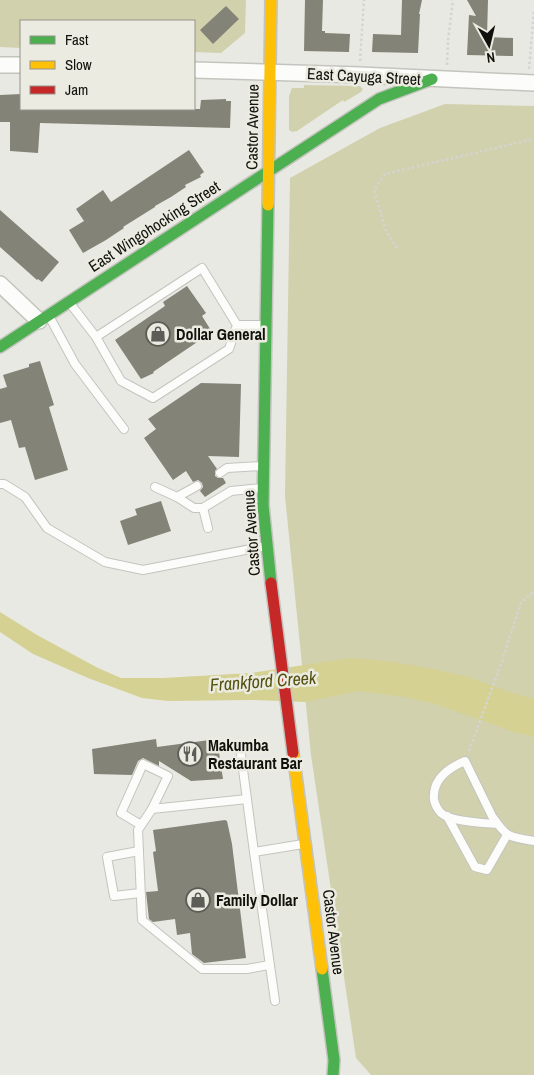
<svg xmlns="http://www.w3.org/2000/svg" width="534" height="1075" font-family="'Archivo Narrow',sans-serif">
<style>
.green{fill:#d2d1ad}
.water{fill:#d4d193}
.building{fill:#838377}
.lines{fill:none;stroke-linecap:round;stroke-linejoin:round}
.lane-casing{stroke:#c4c4bf;stroke-width:10}
.street-casing{stroke:#c4c4bf;stroke-width:18}
.fast-casing{stroke:#c4c4bf;stroke-width:14}
.slow-casing{stroke:#c4c4bf;stroke-width:14}
.jam-casing{stroke:#c4c4bf;stroke-width:14}
.path{stroke:#d4d4d3;stroke-width:2.5;stroke-dasharray:2.5 2.5;stroke-linecap:butt}
.lane{stroke:#fcfcfb;stroke-width:8}
.street{stroke:#fcfcfb;stroke-width:15}
.fast{stroke:#4caf50;stroke-width:11}
.slow{stroke:#ffc107;stroke-width:11}
.jam{stroke:#c62828;stroke-width:11}
.labels{text-anchor:middle;dominant-baseline:central;stroke-width:5;stroke-linejoin:round;paint-order:stroke}
.street-label{font-size:16px;fill:#11110d;stroke:#ebebe1}
.poi-label{font-size:16px;font-weight:bold;fill:#11110d;stroke:#ebebe1;text-anchor:start}
.water-label{font-size:18px;font-style:italic;fill:#545110;stroke:#ebebe1}
</style>
<rect width="100%" height="100%" fill="#e9e9e3"/>
<!-- green -->
<g class="green">
<path d="M0,0H246L245,33L221,53L194,52V21H21V48L0,47Z"/>
<path d="M304,85L360,86L363,89L361,92L344,102L343,100L297,131L292,132L289,130V96L292,88H304Z"/>
<path d="M445,104L534,106V1075H371L356,1058L311,755L285,496L290,178L380,128Z"/>
</g>
<!-- water -->
<path class="water" d="M0,612L37,635L98,668L121,678H163L251,673L351,658L387,661L434,669L469,677L506,691L534,699V737L514,732L435,704L404,697L359,691L305,702L251,700L168,701L142,698L88,678L33,654L0,632Z"/>
<!-- building -->
<g class="building">
<path d="M305,0H323L322,31H325V33L350,34L349,52L304,51Z"/>
<path d="M402,0H422L419,14H420L418,53L372,52L373,34L401,35Z"/>
<path d="M467,0H488L487,37L513,38V56L467,55L469,15L476,16Z"/>
<path d="M226,6L239,19L213,44L200,30Z"/>
<path d="M21,94V109H200L201,100L226,99V101H231L230,128L40,123L38,153L10,151V122H0V95Z"/>
<path d="M189,150L204,172L200,175L201,177L185,185L186,187L171,197L155,206V207L123,227L124,228L106,240L83,253L69,230L84,221L76,209L103,190L111,202Z"/>
<path d="M0,210L59,262L42,282L38,279L37,280L0,247Z"/>
<path d="M187,286L206,313L202,316L212,332L153,372L154,373L141,379L115,340L165,306L163,302Z"/>
<path d="M40,361L54,405L49,407L68,470L35,480L25,447L19,448L11,420L0,423V389L7,387L3,375L29,367V364Z"/>
<path d="M201,383L241,384L239,457L208,456L217,469L215,471V476L218,478H223L226,483L205,497L200,491L203,487L202,483L198,480L193,482L186,471L173,480L144,438L156,429L148,419Z"/>
<path d="M161,501L171,531L128,545L120,521L137,515L135,509Z"/>
<path d="M156,739L157,747L217,739L223,779L191,781L159,761V766L143,758L138,761L132,775L94,774L92,749Z"/>
<path d="M225,820L227,821L232,844L246,958L204,963L192,954L190,933L177,935L175,919L153,922L149,919L146,892L158,891L153,852L156,851L153,830Z"/>
</g>
<g class="lines">
<!-- lane casing -->
<g class="lane-casing">
<g id="lane">
<path d="M202,268L237,325L229,349L153,398L121,381L96,337Z"/>
<path d="M69,302L96,337"/>
<path d="M49,316L75,364L124,429"/>
<path d="M237,325H263"/>
<path d="M220,473L227,468L262,466"/>
<path d="M0,484H4L25,497L47,528L105,562L143,570L266,546"/>
<path d="M155,487L177,497L194,508H203L231,491L262,488"/>
<path d="M177,497L197,486"/>
<path d="M203,508L208,528"/>
<path d="M240,747L254,852L303,844"/>
<path d="M247,799L152,809L138,830L142,920L202,969H247L269,965"/>
<path d="M447,816L475,867L487,870L507,835"/>
<path d="M497,824C484,823 451,822 441,813C438,810 435,804 434,800C432,780 448,768 465,761L492,816C507,838 509,837 534,841"/>
<path d="M141,825L121,813L143,764L168,776L152,809"/>
<path d="M139,851L107,857L114,896L140,893"/>
<path d="M254,852L275,1001"/>
</g>
</g>
<!-- street casing -->
<g class="street-casing">
<g id="street">
<path d="M0,65H21"/>
<path d="M194,70L360,75L534,83"/>
<path d="M0,284L39,321"/>
</g>
</g>
<!-- fast casing -->
<g class="fast-casing">
<g id="fast">
<path d="M268,205L263,505L271,583"/>
<path d="M0,347L379,99L432,79"/>
<path d="M322,969L334,1060L333,1075"/>
</g>
</g>
<!-- slow casing -->
<g class="slow-casing">
<g id="slow">
<path d="M268,205L271,0"/>
<path d="M293,753L322,969"/>
</g>
</g>
<!-- jam casing -->
<g class="jam-casing">
<path id="jam" d="M271,583L293,753"/>
</g>
<!-- path -->
<g class="path">
<path d="M360,61L364,0"/>
<path d="M447,65L448,41L453,0"/>
<path d="M529,69L534,11"/>
<path d="M397,248L386,231L374,190L385,174L534,139"/>
<path d="M469,751L502,661L521,603L534,591"/>
</g>
<!-- lane -->
<use href="#lane" class="lane"/>
<!-- street -->
<use href="#street" class="street"/>
<!-- fast -->
<use href="#fast" class="fast"/>
<!-- slow -->
<use href="#slow" class="slow"/>
<!-- jam -->
<use href="#jam" class="jam"/>
</g>
<!-- icons -->
<defs>
<g id="shop-ring" transform="scale(1.25)"><circle r="9.5" fill="#ebebe1" stroke="#5d5d58" stroke-width="1.5"/><path d="M-5-2.5h2.3a2.7 3.5 0 0 1 5.4 0H5L5.5 6h-11ZM-1.5-2.5h3a1.5 2.3 0 0 0-3 0Z" fill="#5d5d58"/></g>
<g id="restaurant-ring" transform="scale(1.25)"><circle r="9.5" fill="#ebebe1" stroke="#5d5d58" stroke-width="1.5"/><path d="M-5-6h1v4h1v-4h1v4h1v-4h1v5L-1.5 .5V6h-2V.5L-5-1ZM5-6V6H3V1.5H1.5Q1.5-4 5-6Z" fill="#5d5d58"/></g>
</defs>
<g fill-rule="evenodd">
<use href="#shop-ring" x="158" y="334"/>
<use href="#restaurant-ring" x="190" y="754"/>
<use href="#shop-ring" x="198" y="900"/>
</g>
<g class="labels">
<!-- street labels -->
<g class="street-label">
<text transform="translate(364 76) rotate(3)">East Cayuga Street</text>
<text transform="translate(252 127) rotate(-89)">Castor Avenue</text>
<text transform="translate(154 226) rotate(-33)">East Wingohocking Street</text>
<text transform="translate(251 533) rotate(-94)">Castor Avenue</text>
<text transform="translate(334 932) rotate(83)">Castor Avenue</text>
</g>
<!-- poi labels -->
<g class="poi-label">
<text x="176" y="334">Dollar General</text>
<text x="208" y="745">Makumba<tspan x="208" dy="18">Restaurant Bar</tspan></text>
<text x="216" y="900">Family Dollar</text>
</g>
<!-- water labels -->
<g class="water-label">
<text transform="translate(263 681) rotate(-4)">Frankford Creek</text>
</g>
</g>
<!-- legend -->
<rect x="20" y="20" width="175" height="90" fill="#ebebe1" stroke="#94948c"/>
<rect x="30" y="36" width="25" height="8" fill="#4caf50" stroke="#94948c"/>
<text x="65" y="45" font-size="15" fill="#11110d">Fast</text>
<rect x="30" y="61" width="25" height="8" fill="#ffc107" stroke="#94948c"/>
<text x="65" y="70" font-size="15" fill="#11110d">Slow</text>
<rect x="30" y="86" width="25" height="8" fill="#c62828" stroke="#94948c"/>
<text x="65" y="95" font-size="15" fill="#11110d">Jam</text>
<!-- north arrow -->
<g transform="translate(489 45) rotate(172)" stroke="#ebebe1" stroke-width="4" paint-order="stroke">
<path d="M0-4L9 19L0 12L-9 19Z" fill="#11110d"/>
<text y="-8" font-size="14" font-weight="bold" text-anchor="middle" fill="#11110d">N</text>
</g>
</svg>
